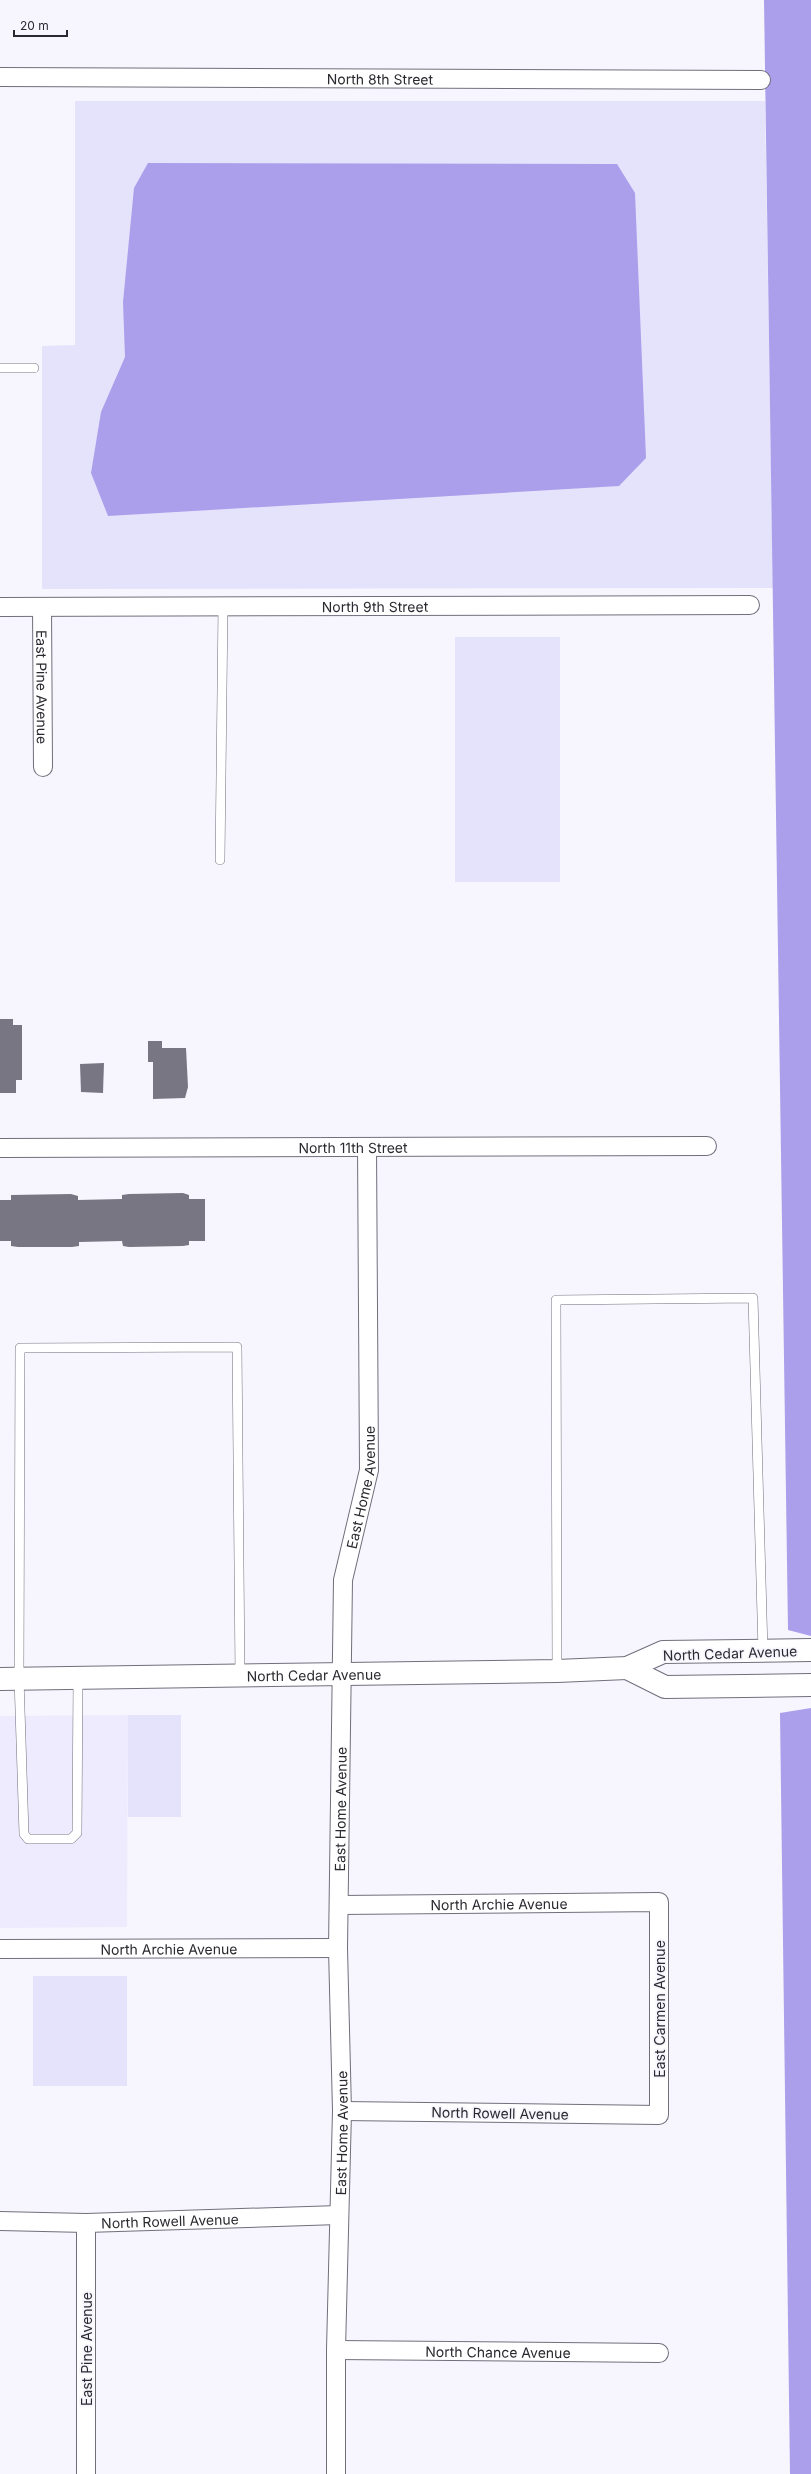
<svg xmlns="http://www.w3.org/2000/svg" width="811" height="2474" font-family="Inter,sans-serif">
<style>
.built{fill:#edebfd}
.green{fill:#e5e2fc}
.water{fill:#ab9feb}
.building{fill:#777682}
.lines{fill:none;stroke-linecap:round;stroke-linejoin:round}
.lane-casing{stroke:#706f7c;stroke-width:10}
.street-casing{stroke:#706f7c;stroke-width:20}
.secondary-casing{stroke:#706f7c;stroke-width:24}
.lane{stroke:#fff;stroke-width:9}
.street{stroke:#fff;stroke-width:18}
.secondary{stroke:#fff;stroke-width:22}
.labels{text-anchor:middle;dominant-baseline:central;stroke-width:3.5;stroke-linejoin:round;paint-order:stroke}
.street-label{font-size:14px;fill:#2a292f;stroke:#f7f6fe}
</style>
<rect width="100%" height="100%" fill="#f7f6fe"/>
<!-- built -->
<path class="built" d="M128,1715L127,1927L0,1928V1716Z"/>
<!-- green -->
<g class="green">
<path d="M75,101H765L773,588L42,589V346L75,345Z"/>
<rect x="455" y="637" width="105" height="245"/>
<rect x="128" y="1715" width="53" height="102"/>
<rect x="33" y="1976" width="94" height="110"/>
</g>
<!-- water -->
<g class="water">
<path d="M764,0H811V1636L788,1630Z"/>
<path d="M148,163L617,164L635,193L646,458L619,486L108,516L91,473L101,412L125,357L123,302L134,188Z"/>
<path d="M811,1708V2474H790L780,1713Z"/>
</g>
<!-- building -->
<g class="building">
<path d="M0,1019H13V1025H22V1080H16V1093H0Z"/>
<path d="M148,1041H162V1048H186L188,1087L185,1098L153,1099V1062H148Z"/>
<path d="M104,1063L103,1093L81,1092L80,1064Z"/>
<path d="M183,1193L189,1195V1199H205V1241H189V1245L183,1246L129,1247L123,1246L122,1241L79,1242V1246L72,1247H18L11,1246V1241H0V1200H11V1195L71,1194L78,1196V1200L122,1199V1195L129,1194Z"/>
</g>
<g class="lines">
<!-- lane casing -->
<g class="lane-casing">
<g id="lane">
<path d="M0,368H34"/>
<path d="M220,860L223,606"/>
<path d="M557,1671L556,1300L753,1298L763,1651"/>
<path d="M78,1678L77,1833L71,1839H28L24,1834L19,1678L20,1348L237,1347L240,1675"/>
</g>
</g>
<!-- street casing -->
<g class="street-casing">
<g id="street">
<path id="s1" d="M0,77L761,80"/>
<path id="s2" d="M0,607L750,605"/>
<path id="s3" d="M42,607L43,767"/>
<path id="s4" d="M0,1148L707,1146"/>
<path id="s5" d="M339,1905L659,1902V2115L342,2111"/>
<path id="s6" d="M0,1949L338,1948"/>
<path id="s7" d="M0,2221L86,2223L339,2215"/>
<path d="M86,2223V2474"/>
<path id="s8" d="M336,2350L659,2353"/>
<path id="s9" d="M336,2474V2350L342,2111L338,1948L343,1580L369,1470L367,1147"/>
</g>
</g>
<!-- secondary casing -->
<g class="secondary-casing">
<g id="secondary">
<path d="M627,1668L665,1687L811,1685"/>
<path id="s10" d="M0,1679L557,1671L627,1668L663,1652L811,1650"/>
</g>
</g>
<!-- lane -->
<use href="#lane" class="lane"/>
<!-- street -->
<use href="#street" class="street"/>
<!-- secondary -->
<use href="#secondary" class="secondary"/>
</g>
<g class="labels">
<!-- street labels -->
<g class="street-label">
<text stroke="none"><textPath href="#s1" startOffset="380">North 8th Street</textPath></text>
<text stroke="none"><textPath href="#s2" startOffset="375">North 9th Street</textPath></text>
<text stroke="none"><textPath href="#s3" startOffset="80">East Pine Avenue</textPath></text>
<text stroke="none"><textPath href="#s4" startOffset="353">North 11th Street</textPath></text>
<text stroke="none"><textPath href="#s9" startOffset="989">East Home Avenue</textPath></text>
<text transform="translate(730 1653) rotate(-2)">North Cedar Avenue</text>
<text stroke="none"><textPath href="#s10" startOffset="314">North Cedar Avenue</textPath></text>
<text stroke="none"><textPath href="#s9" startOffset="665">East Home Avenue</textPath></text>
<text stroke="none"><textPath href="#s5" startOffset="160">North Archie Avenue</textPath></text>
<text stroke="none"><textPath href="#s6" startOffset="169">North Archie Avenue</textPath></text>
<text transform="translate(659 2009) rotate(-90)">East Carmen Avenue</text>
<text transform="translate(500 2113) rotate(1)">North Rowell Avenue</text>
<text stroke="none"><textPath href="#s9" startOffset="341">East Home Avenue</textPath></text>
<text stroke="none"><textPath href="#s7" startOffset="170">North Rowell Avenue</textPath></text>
<text transform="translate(86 2349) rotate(-90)">East Pine Avenue</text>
<text stroke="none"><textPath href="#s8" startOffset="162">North Chance Avenue</textPath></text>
</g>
</g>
<!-- scale -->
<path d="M14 30v6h53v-6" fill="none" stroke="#2a292f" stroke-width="2"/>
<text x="20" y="30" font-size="12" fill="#2a292f" stroke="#f7f6fe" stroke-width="3" paint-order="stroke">20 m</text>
</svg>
